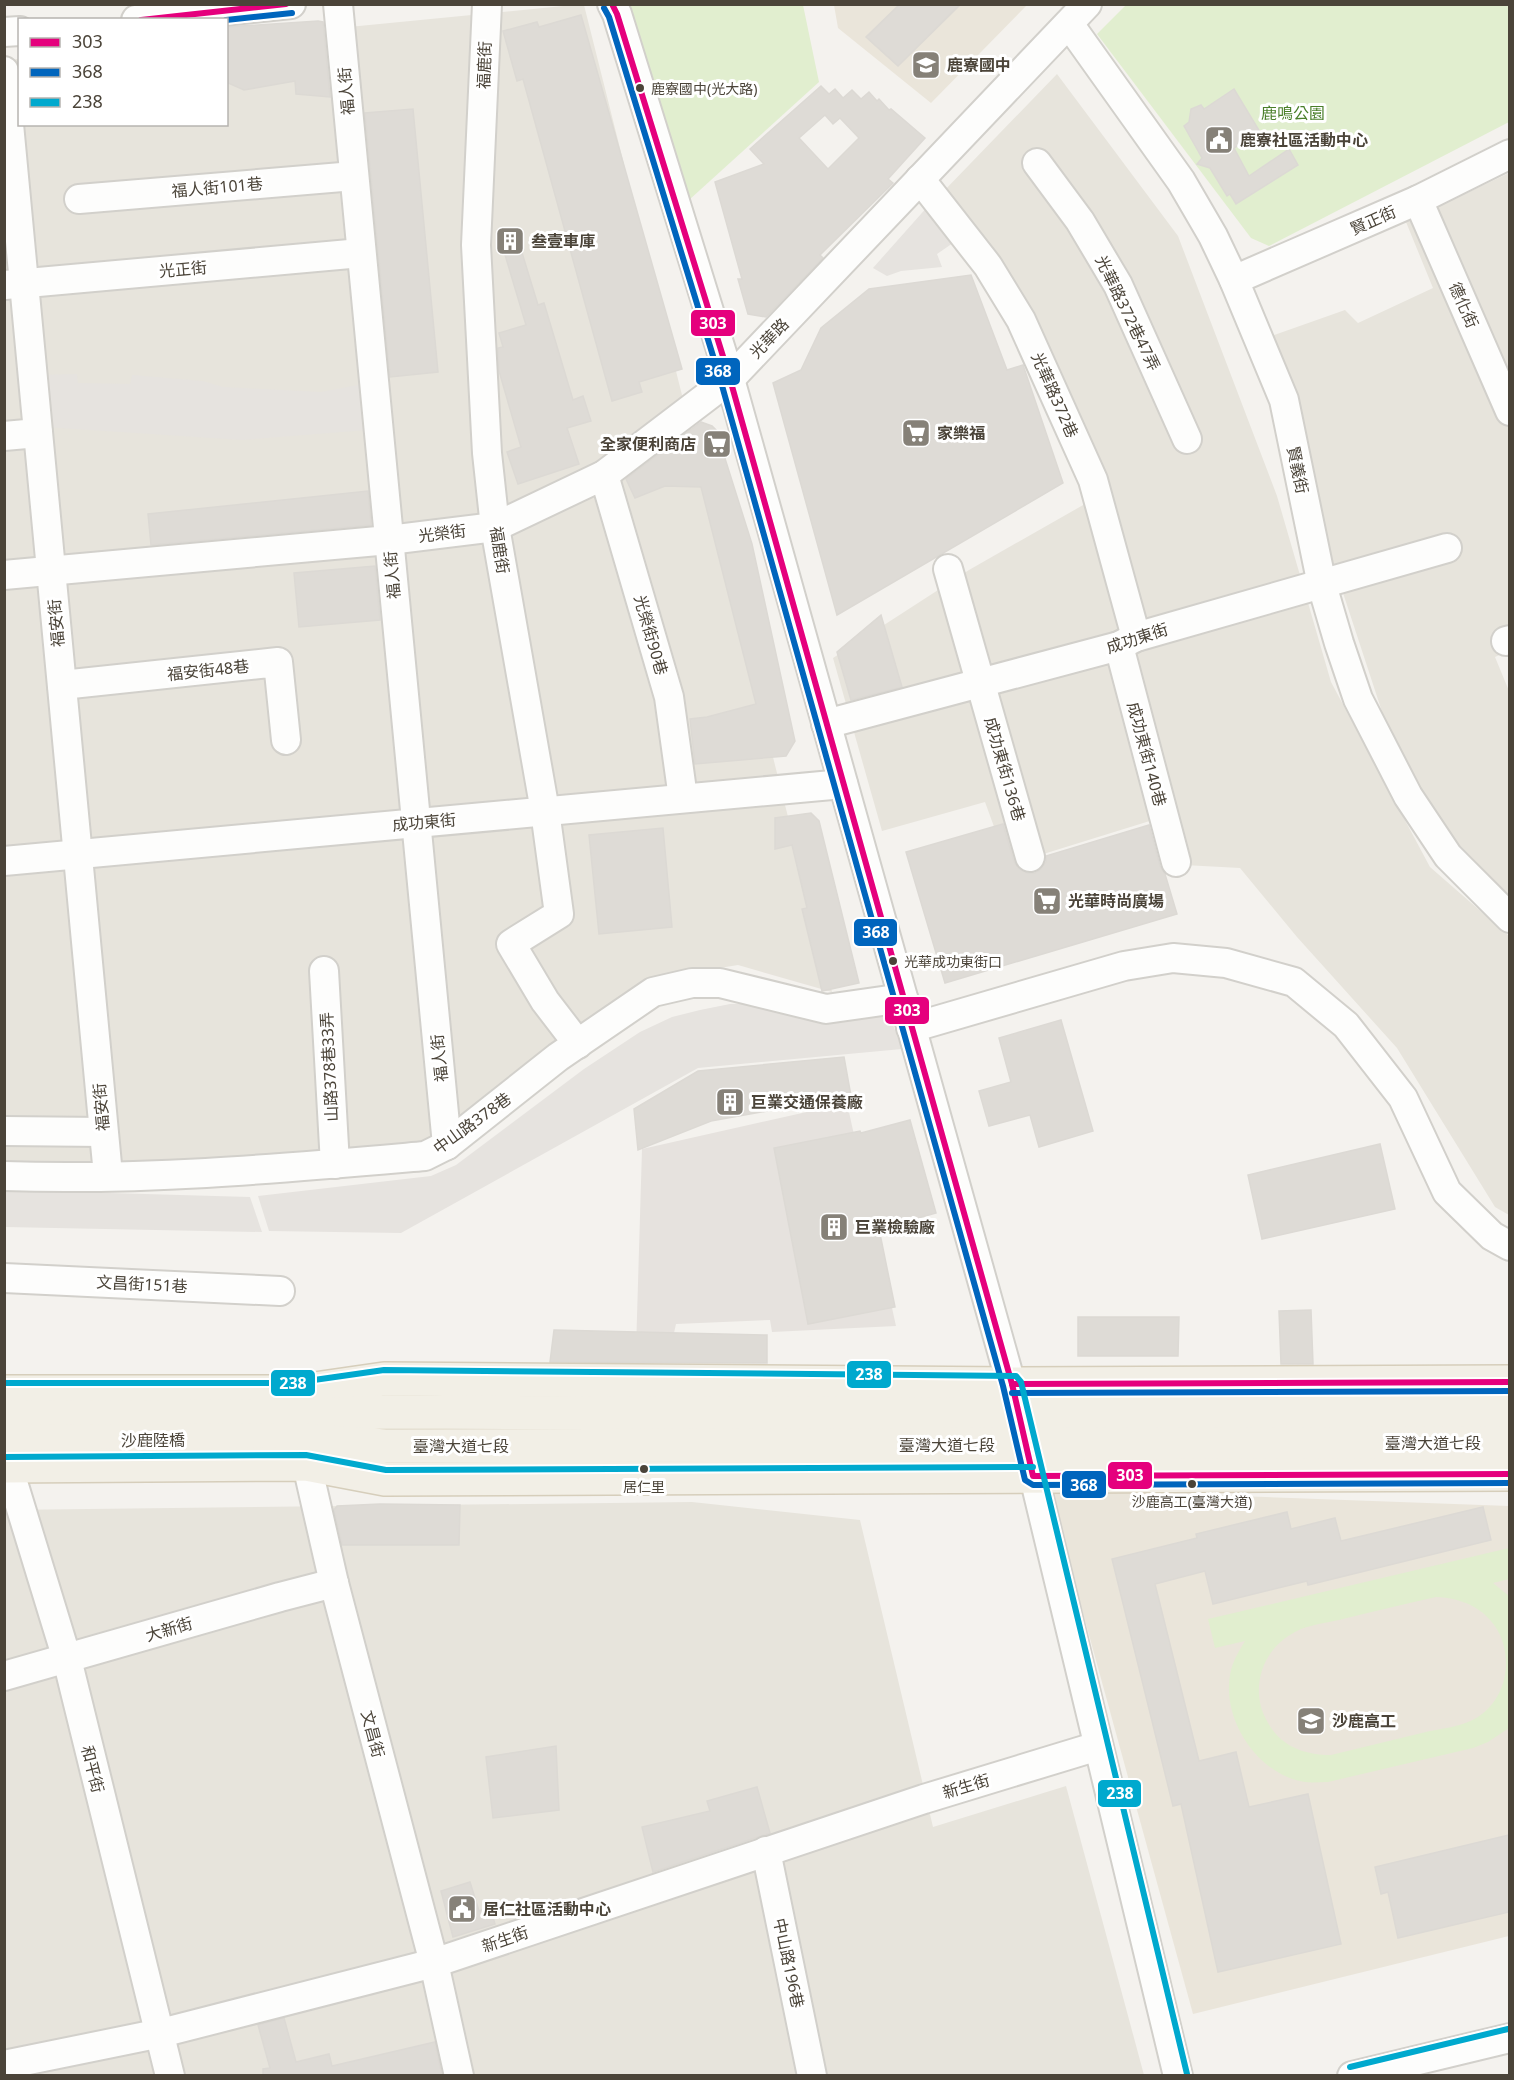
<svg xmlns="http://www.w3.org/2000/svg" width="1514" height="2080" font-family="'Noto Sans','Noto Sans TC',sans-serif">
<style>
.residential{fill:#e7e4dc}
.industrial{fill:#e6e2de}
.education{fill:#eae5da}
.green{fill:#e1eecf;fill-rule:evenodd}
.parking{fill:#e6e3df}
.building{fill:#dedbd6;stroke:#dcd9d4;stroke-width:1.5;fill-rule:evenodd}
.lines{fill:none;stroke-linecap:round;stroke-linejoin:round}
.minor-casing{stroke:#d2d0cb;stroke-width:32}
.major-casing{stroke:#d6cebb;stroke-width:36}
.minor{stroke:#fdfdfc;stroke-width:28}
.major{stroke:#f2efe6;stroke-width:33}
.bus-1-casing{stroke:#fff;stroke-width:10}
.bus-2-casing{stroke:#fff;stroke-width:10}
.bus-3-casing{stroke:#fff;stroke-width:10}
.bus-1{stroke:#e5007d;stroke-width:6}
.bus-2{stroke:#0065bd;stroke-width:6}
.bus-3{stroke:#00a9ce;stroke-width:6}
.bus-dot{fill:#4b4439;stroke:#fff;stroke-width:2}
.labels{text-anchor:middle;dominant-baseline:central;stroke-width:6;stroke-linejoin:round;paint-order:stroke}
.bus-label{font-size:14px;fill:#4b4439;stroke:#fff;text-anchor:start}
.street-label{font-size:16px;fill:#4b4439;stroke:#fff}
.poi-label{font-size:16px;font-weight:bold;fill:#4b4439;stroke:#fff;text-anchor:start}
.park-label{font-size:16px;fill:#4a7f2a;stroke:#fff}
.line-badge{stroke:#fff;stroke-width:2}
.badge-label{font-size:16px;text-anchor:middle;font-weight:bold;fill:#fff}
</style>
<rect width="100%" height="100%" fill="#f4f2ee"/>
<!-- residential -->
<g class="residential">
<path d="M573,5H584L832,992L738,965L663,977L421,1149L5,1168L4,60L19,59L20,124H226L227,39Z"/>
<path d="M1057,74L1178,236L1277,496L1331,682L1430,867L1509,936V1215L1495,1207L1397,1048L1297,937L1240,868L1184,865L1169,815L1008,865L985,802L882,831L833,658L969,570L1106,492L941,194Z"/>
<path d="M1509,173L1510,650L1495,657L1509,691V910L1453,850L1389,733L1281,404L1266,338L1345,310L1358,323L1433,288L1406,222Z"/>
<path d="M692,1502L860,1520L933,1827L1066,1786L1144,2075H5L4,1510Z"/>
</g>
<!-- industrial -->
<path class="industrial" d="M847,1103L896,1326L772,1332L770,1320L676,1324L669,1355L636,1350L642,1149Z"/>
<!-- education -->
<g class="education">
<path d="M834,5H1027L931,103L838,28Z"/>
<path d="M1049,1489L1509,1506V1936L1193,2014Z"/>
</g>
<!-- green -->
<g class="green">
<path d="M630,5H803L819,82L689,200Z"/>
<path d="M1126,5H1509V122L1269,246L1251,238L1097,34Z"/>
<path d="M1509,1548V1579L1493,1583L1509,1596V1728L1488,1742L1473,1748L1328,1782C1320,1782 1312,1783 1305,1782C1258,1775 1222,1720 1230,1675C1232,1662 1239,1651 1245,1641L1215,1648L1208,1619ZM1436,1597C1462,1598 1485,1608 1498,1631C1513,1659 1507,1698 1478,1717C1464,1726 1446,1728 1430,1731C1397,1739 1364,1747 1331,1755C1304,1755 1280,1746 1267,1721C1249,1689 1262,1649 1295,1632C1308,1625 1325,1623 1339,1620C1371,1612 1404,1604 1436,1597Z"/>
</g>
<!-- parking -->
<g class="parking">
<path d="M929,205L953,243L937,254L942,267L901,271L887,276L873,268Z"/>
<path d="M77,374L78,383L130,384L132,375L203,381L223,387L321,392L363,384L367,430L242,440L44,427L38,375Z"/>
<path d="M774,1003L887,1009L902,1049L698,1068L401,1233L269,1231L258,1196L431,1176L456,1165L584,1069L640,1032L672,1017L700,1010L730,1004Z"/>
<path d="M5,1190L250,1197L262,1232L5,1227Z"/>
</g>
<!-- building -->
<g class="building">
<path d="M900,4H961L898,66L866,37Z"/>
<path d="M581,15L682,369L639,382L642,392L612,401L523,79L517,81L503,31L537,22L539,27Z"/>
<path d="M318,21L323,22L330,97L296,94L295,81L244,90L226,82V27Z"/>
<path d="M821,86L829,94L835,89L843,98L852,90L861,99L869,92L877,101L879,99L889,110L891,109L925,138L888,179L893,183L820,255L823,258L766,317L748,314L738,279H742L715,182L764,164L750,149ZM825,115L833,124L840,118L859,138L828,169L799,138Z"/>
<path d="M1234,89L1260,132L1234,148L1249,176L1289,149L1298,165L1236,204L1230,194L1227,196L1210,168L1197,164L1202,158L1184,126L1189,122L1191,109L1201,105L1204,109Z"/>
<path d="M413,109L438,372L390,377L365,113Z"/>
<path d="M516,233L538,305L544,303L573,400L583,396L591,421L567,428L579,464L518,484L507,452L521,447L499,371L498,348L503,347L499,333L526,325L500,238Z"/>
<path d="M971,275L1007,370L1023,365L1063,483L837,615L773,383L801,370L821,328L869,289Z"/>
<path d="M701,422L712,426L716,430L752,544L795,741L786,756L695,764L690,719L707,717L756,704L701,487L665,486L635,498L626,479Z"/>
<path d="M368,491L371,525L151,545L148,514Z"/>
<path d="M375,566L380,620L299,627L294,573Z"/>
<path d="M881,615L902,687L851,700L837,652Z"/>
<path d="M811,813L819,821L859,983L822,991L802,909L807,908L792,845L775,849V818Z"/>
<path d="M1003,824L1014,862L1019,869L1027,873H1035L1041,869L1046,862V856L1149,825L1160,866L1165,874L1177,914L945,983L906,852Z"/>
<path d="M663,828L672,927L599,934L589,835Z"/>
<path d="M1061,1020L1093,1131L1039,1147L1030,1115L989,1126L979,1091L1011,1082L999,1038Z"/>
<path d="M844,1057L851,1096L711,1121L638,1150L634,1109L698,1071Z"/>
<path d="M910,1120L936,1213L879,1229L895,1307L808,1324L774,1148L860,1131L861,1133Z"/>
<path d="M1380,1144L1395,1209L1262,1239L1248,1175Z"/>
<path d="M1311,1310L1313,1364H1281L1279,1311Z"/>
<path d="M1078,1317H1179L1178,1356H1078Z"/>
<path d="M554,1330L767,1335V1363L550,1362Z"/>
<path d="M380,1504L460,1505L459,1545H342L334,1510L337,1506Z"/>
<path d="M1483,1507L1491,1540L1308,1585L1307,1581L1213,1604L1205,1571L1155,1584L1199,1761L1236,1752L1249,1807L1308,1794L1341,1944L1218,1972L1181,1804L1173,1806L1112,1559L1197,1538L1196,1534L1287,1512L1291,1529L1335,1518L1341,1541Z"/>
<path d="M556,1746L559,1810L493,1818L486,1757Z"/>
<path d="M757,1787L770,1833L653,1872L642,1827L710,1811L707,1801Z"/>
<path d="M1509,1835V1912L1398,1938L1388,1892L1381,1894L1375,1867Z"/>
<path d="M470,1882L479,1911L490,1907L495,1924L453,1937L441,1891Z"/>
<path d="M284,2018L296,2062L329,2054L332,2066L435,2042L442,2076H263V2069L270,2068L258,2025Z"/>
</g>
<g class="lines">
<!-- minor casing -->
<g class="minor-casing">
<g id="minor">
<path d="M338,4L447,1145"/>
<path d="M487,4L476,245L487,453L495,527L545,811L559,914L511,944L545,1001L578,1044"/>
<path d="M612,4L617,14L730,379L1017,1405"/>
<path d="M136,20L291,4"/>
<path d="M1069,24L1181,181L1213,236L1234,280L1284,400L1322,585L1339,643L1358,699L1408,796L1448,856L1510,918"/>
<path d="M4,32L20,31"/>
<path d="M4,71L108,1175"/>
<path d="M1037,163L1080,221L1118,285L1187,439"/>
<path d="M920,179L988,266L1021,320L1093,480L1136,637"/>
<path d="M79,199L354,176"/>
<path d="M1418,200L1510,411"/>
<path d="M1234,280L1418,200L1510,154"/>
<path d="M5,285L361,253"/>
<path d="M4,436L38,433"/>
<path d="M604,475L669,697L683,798"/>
<path d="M948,569L1030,857"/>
<path d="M4,575L389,540L495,527L604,475L730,379L1087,4"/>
<path d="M1506,641L1510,640"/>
<path d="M1119,646L1176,862"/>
<path d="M62,685L278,662L286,740"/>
<path d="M826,724L1119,646L1136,637L1447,548"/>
<path d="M4,861L843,784"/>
<path d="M324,971L335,1164"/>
<path d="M911,1028L1124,966L1173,958L1226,963L1294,982L1346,1025L1403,1098L1447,1192L1492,1236L1510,1246"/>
<path d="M4,1131L103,1132"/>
<path d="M4,1176C145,1181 286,1168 425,1156L447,1145L558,1057L653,992L692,983H720L826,1009L903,998"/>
<path d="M4,1278L280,1291"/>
<path d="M302,1443L334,1583L434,1963L459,2076"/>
<path d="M1029,1456L1178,2076"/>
<path d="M8,1466L67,1659L170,2076"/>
<path d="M4,1676L280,1597L334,1583"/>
<path d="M766,1851L812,2076"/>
<path d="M4,2065L161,2033L434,1963L924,1799L1098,1746"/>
<path d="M1352,2076L1510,2038"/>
</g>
</g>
<!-- major casing -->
<g class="major-casing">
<g id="major">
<path d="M4,1392H294L384,1379L1012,1384L1510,1382"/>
<path d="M4,1417L298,1416L384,1412L1019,1414L1510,1412"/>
<path d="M4,1441L302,1440L385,1446L1510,1443"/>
<path d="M4,1466L306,1464L385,1479L1510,1474"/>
</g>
</g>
<!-- minor -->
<use href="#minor" class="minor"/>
<!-- major -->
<use href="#major" class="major"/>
<!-- bus-1 casing -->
<g class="bus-1-casing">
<g id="bus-1">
<path d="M612,4L617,14L730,379L1012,1384L1033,1476L1510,1474"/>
<path d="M141,20L286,4"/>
<path d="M1012,1384L1510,1382"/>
</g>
</g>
<!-- bus-2 casing -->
<g class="bus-2-casing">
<g id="bus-2">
<path d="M604,8L609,17L721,382L1003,1386L1025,1480L1033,1485L1510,1483"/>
<path d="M226,20L292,13"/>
<path d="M1012,1393L1510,1391"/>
</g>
</g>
<!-- bus-3 casing -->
<g class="bus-3-casing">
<g id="bus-3">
<path d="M4,1383H293L384,1370L1016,1376L1021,1382L1187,2074"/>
<path d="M4,1457L306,1455L386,1470L1033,1467"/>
<path d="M1350,2067L1508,2029"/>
</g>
</g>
<!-- bus-1 -->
<use href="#bus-1" class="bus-1"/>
<!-- bus-2 -->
<use href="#bus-2" class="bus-2"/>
<!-- bus-3 -->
<use href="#bus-3" class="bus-3"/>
</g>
<!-- icons -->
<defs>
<g id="school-square" transform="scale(1.5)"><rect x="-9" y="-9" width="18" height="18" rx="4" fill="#868178" stroke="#fff"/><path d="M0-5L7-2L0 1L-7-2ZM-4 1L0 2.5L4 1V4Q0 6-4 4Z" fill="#fff"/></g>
<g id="civic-square" transform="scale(1.5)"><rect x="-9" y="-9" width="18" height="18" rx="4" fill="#868178" stroke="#fff"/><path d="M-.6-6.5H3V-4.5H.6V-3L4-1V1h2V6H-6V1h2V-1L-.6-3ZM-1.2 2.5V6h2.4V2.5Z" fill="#fff"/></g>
<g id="building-square" transform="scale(1.5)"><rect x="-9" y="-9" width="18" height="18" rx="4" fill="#868178" stroke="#fff"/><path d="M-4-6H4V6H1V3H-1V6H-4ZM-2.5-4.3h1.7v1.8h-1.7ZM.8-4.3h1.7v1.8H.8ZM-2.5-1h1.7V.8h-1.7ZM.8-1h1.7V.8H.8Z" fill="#fff"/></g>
<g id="supermarket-square" transform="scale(1.5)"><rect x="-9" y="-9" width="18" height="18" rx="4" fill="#868178" stroke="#fff"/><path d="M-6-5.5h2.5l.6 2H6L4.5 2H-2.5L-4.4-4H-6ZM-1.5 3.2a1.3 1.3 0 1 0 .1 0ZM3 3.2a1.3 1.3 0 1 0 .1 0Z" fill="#fff"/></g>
</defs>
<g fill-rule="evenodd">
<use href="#school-square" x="926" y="65"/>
<use href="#civic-square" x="1219" y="140"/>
<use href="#building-square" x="510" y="241"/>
<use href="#supermarket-square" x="916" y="433"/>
<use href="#supermarket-square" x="717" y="444"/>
<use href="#supermarket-square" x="1047" y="901"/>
<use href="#building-square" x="730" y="1102"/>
<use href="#building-square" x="834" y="1227"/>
<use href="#school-square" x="1311" y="1721"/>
<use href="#civic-square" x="462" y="1909"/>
</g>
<!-- markers -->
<g class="bus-dot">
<circle cx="640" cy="88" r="5"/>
<circle cx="893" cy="961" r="5"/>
<circle cx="644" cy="1469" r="5"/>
<circle cx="1192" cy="1484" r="5"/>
</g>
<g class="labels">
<!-- bus labels -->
<g class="bus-label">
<text x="651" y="88">鹿寮國中(光大路)</text>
<text x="904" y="961">光華成功東街口</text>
<text x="644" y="1486" text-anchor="middle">居仁里</text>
<text x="1192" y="1501" text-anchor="middle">沙鹿高工(臺灣大道)</text>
</g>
<!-- street labels -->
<g class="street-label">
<text transform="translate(484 65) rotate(-88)">福鹿街</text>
<text transform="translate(346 91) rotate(-95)">福人街</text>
<text transform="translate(217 187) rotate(-5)">福人街101巷</text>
<text transform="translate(1373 220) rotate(-24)">賢正街</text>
<text transform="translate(183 269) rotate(-5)">光正街</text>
<text transform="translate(1464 305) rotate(66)">德化街</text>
<text transform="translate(1128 313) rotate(64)">光華路372巷47弄</text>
<text transform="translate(769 338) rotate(-46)">光華路</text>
<text transform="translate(1055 395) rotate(66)">光華路372巷</text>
<text transform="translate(1298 470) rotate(78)">賢義街</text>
<text transform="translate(442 533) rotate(-7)">光榮街</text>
<text transform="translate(500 550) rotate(81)">福鹿街</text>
<text transform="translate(392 575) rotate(-95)">福人街</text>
<text transform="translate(56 623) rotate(-95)">福安街</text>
<text transform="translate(651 635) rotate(74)">光榮街90巷</text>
<text transform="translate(1137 638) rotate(-18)">成功東街</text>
<text transform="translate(208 670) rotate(-6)">福安街48巷</text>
<text transform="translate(1147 754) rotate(75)">成功東街140巷</text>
<text transform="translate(1005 769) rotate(74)">成功東街136巷</text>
<text transform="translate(424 822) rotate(-5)">成功東街</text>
<text transform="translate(439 1058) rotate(-96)">福人街</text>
<text transform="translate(329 1067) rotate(-93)">山路378巷33弄</text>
<text transform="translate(101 1107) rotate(-95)">福安街</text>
<text transform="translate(472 1123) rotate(-36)">中山路378巷</text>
<text transform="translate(142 1284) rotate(3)">文昌街151巷</text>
<text x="153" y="1440">沙鹿陸橋</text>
<text x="1433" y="1443">臺灣大道七段</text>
<text x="947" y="1445">臺灣大道七段</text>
<text x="461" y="1446">臺灣大道七段</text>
<text transform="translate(169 1629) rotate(-16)">大新街</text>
<text transform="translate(373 1734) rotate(75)">文昌街</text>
<text transform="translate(93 1769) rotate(76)">和平街</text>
<text transform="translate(966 1786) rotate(-17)">新生街</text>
<text transform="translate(505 1939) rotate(-19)">新生街</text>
<text transform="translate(789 1963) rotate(78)">中山路196巷</text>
</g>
<!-- poi labels -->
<g class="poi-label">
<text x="947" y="65">鹿寮國中</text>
<text x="1240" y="140">鹿寮社區活動中心</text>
<text x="531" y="241">叁壹車庫</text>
<text x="937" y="433">家樂福</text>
<text x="696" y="444" text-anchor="end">全家便利商店</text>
<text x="1068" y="901">光華時尚廣場</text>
<text x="751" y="1102">巨業交通保養廠</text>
<text x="855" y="1227">巨業檢驗廠</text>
<text x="1332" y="1721">沙鹿高工</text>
<text x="483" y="1909">居仁社區活動中心</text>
</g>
<!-- park labels -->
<g class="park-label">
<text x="1293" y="113">鹿鳴公園</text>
</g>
</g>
<g class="line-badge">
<rect x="690" y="309" width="46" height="28" rx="6" fill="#e5007d"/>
<rect x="695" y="357" width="46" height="29" rx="6" fill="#0065bd"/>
<rect x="853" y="918" width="45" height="29" rx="6" fill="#0065bd"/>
<rect x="884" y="996" width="46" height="29" rx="6" fill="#e5007d"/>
<rect x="846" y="1360" width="46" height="29" rx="6" fill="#00a9ce"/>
<rect x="270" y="1369" width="46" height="28" rx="6" fill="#00a9ce"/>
<rect x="1107" y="1461" width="46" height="29" rx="6" fill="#e5007d"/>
<rect x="1061" y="1470" width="46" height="29" rx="6" fill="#0065bd"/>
<rect x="1097" y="1779" width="45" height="29" rx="6" fill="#00a9ce"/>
</g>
<g class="badge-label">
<text x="713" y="329">303</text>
<text x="718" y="377">368</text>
<text x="876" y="938">368</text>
<text x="907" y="1016">303</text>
<text x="869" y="1380">238</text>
<text x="293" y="1389">238</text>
<text x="1130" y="1481">303</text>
<text x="1084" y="1491">368</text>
<text x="1120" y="1799">238</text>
</g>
<!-- border -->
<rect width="1514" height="2080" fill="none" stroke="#4b4439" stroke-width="12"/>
<!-- legend -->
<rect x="18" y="18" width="210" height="108" fill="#ffffff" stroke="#b7b4b0" stroke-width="1.5"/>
<rect x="30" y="38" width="30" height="9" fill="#e5007d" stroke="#b7b4b0" stroke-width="1.5"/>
<text x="72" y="48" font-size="18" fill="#4b4439">303</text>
<rect x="30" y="68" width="30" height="9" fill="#0065bd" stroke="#b7b4b0" stroke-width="1.5"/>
<text x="72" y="78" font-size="18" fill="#4b4439">368</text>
<rect x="30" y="98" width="30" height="9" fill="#00a9ce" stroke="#b7b4b0" stroke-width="1.5"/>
<text x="72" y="108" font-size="18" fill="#4b4439">238</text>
</svg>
